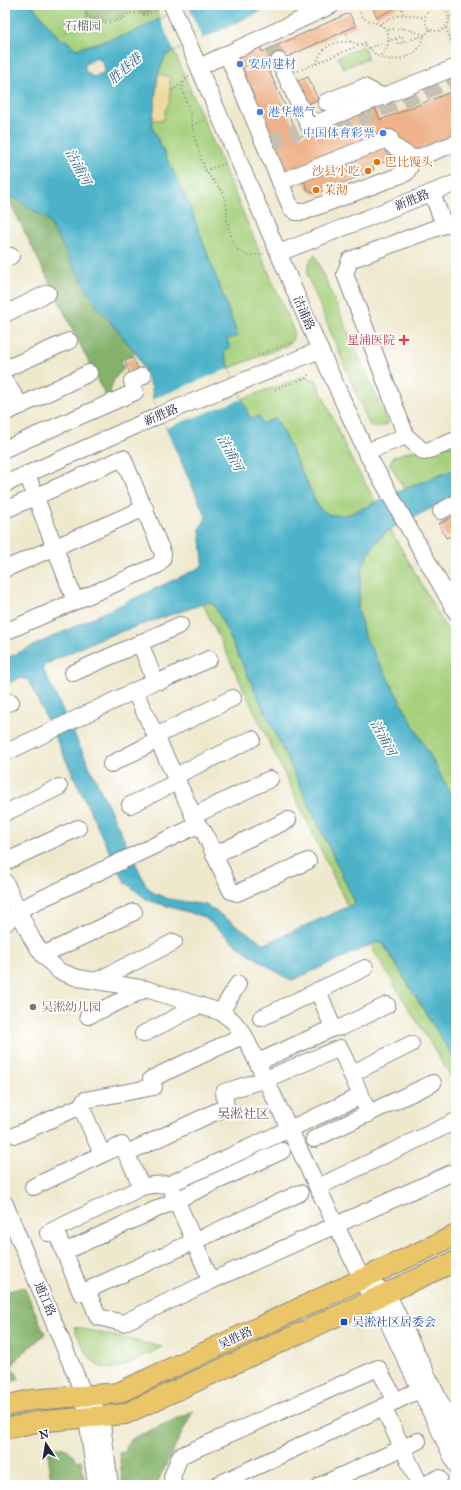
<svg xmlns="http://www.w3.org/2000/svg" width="461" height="1490" font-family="'IM FELL Great Primer','Noto Serif SC',serif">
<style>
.green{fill:#a6d07b;stroke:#64795b}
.forest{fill:#84b26b;stroke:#536a53}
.sand{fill:#eeda9e;stroke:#887e6c}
.water{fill:#4bb2c9;stroke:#366a82;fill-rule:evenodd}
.pier{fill:#eee8cc}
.building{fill:#efb28a}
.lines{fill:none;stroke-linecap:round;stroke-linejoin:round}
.minor-tunnel{stroke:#c5c0af;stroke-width:16;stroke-dasharray:16 8;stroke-linecap:butt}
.minor-casing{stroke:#888584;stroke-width:18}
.major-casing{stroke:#888584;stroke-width:22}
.path{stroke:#888584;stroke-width:2;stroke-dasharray:1 3;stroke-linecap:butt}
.minor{stroke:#fff;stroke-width:16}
.major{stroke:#ebc669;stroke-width:20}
.shop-dot{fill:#3f7fe0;stroke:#fff;stroke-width:1.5}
.food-dot{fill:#e8710a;stroke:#fff;stroke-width:1.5}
.health-dot{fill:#e0444e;stroke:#fff;stroke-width:1.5}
.education-dot{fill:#8d6e63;stroke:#fff;stroke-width:1.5}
.transit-dot{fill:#1a4fb4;stroke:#fff;stroke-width:1.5}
.labels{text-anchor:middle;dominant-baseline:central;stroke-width:3.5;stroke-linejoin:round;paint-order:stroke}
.park-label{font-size:12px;fill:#505f51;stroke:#fff}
.shop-label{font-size:12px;fill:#366cbe;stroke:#fff;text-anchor:start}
.food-label{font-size:12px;fill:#c56008;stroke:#fff;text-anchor:start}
.street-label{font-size:12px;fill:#22223b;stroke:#fff}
.health-label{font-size:12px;fill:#be3a42;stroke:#fff;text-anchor:end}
.education-label{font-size:12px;fill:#785e54;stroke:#fff;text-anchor:start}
.transit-label{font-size:12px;fill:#164399;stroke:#fff;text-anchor:start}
.water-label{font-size:13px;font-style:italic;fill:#34637b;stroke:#fff}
.neighbourhood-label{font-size:13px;fill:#6a5457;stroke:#fff}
</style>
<rect width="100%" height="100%" fill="#fff"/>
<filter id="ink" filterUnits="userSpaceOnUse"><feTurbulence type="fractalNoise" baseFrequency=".025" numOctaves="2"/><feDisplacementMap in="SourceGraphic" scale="8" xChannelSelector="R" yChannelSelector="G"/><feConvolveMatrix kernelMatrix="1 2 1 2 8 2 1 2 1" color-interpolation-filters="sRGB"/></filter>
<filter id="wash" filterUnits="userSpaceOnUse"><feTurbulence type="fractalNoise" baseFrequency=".012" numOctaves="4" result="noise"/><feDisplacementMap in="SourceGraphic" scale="16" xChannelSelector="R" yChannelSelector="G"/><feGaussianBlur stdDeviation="0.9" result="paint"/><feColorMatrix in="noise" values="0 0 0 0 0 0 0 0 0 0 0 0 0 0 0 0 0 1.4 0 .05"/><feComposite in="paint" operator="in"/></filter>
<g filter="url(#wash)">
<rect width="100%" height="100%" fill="#eee8cc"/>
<!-- green -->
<g class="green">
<path d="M32,5H154L160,19L132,33L76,49L65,39L62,41Z"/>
<path d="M363,46L368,58L343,69L338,57Z"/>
<path d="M174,51L294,332L292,340L288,345L230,368L223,350L227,339L238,336L190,207L152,127L158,74L166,55Z"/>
<path d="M315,255L388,424C381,427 375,429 369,424L308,277C307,267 308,262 315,255Z"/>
<path d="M304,376L316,380L350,457L376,502C358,510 336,525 319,508L276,418L262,424L250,419L242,399Z"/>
<path d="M456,445V469L404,489L390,464L393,457L410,451Z"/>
<path d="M390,529L456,645V803L364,635L358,608L362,568L373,545Z"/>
<path d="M209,602L215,606L354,900V904L348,907L203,604Z"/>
<path d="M377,942L383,944L456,1062V1085L370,945Z"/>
<path d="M74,1327L162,1347C115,1370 98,1388 74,1327Z"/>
</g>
<!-- forest -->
<g class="forest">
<path d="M87,5H127L128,11C120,20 97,26 88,14C86,12 87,8 87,5Z"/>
<path d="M132,5H154L155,7C141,17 150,14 134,10Z"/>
<path d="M7,196L17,199L48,220L95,303L136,353L121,360L124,369C115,377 111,382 110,395L106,397Z"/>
<path d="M24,1287L45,1334L20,1356L10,1368L17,1374L19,1380L5,1383V1292Z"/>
<path d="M193,1411L156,1485H123L119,1453L125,1452L128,1443L133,1438Z"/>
<path d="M48,1447C62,1446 71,1448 76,1461L81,1460L85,1485H51Z"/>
</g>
<!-- sand -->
<path class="sand" d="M158,74L170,77V100L165,111L164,120H151Z"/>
<!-- water -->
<path class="water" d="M5,5H32L62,41L65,39L76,49L132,33L187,5H274L166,55L158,74L152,127L190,207L238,336L227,339L230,348L223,351L250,418L259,416L262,424L276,418L319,508L330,515H348L414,485L456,469V496L390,529L373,545L362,568L358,608L364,635L456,803V1062L383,943L377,942L295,979L289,980L239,947L204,917L147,900L125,882L118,870L28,680L20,678L5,685V659L201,567L203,561L200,529L206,517L153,399L152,388L136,353L95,303L48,220L17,199L5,195ZM97,58L102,61L105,69L103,73L93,77L85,71V64ZM209,602L215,606L355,902L354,904L267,943H263L206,905L169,899L154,893L146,885L43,669L44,665L99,639Z"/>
<!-- pier -->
<g class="pier">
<path d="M187,5H188L203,39L174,51L160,19Z"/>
<path d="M230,368L242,399L166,428L153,399Z"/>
</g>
<g id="blocks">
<!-- building -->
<g class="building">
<path d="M371,5H402L377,17Z"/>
<path d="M349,13L356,26L267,66L299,137L374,105L380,120L456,90V133L454,136L415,151L399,143L395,132L292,174L279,168L234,59L260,47L262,52Z"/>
<path d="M308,77L318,100L307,104L296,82Z"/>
<path d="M382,143L387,155L393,156V163L388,164L384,162L373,166L374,170L315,194L307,189L302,175Z"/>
<path d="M133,358L140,373L131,377L125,361Z"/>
<path d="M456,515V533L446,538L439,524Z"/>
</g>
</g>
</g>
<g filter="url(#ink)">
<use href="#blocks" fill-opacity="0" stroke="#888584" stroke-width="1"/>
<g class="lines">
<!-- minor-tunnel -->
<g class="minor-tunnel">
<path d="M272,48L279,61"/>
<path d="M327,104L336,127L456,79"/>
<path d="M269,144L298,131"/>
</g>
<!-- minor casing -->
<g class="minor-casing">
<g id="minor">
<path d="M172,5L320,350L366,452L456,612"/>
<path d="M227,54L291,208L296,212H303L406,173L414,159L456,143"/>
<path d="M279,61L309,126L456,67"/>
<path d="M199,67L332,5"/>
<path d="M326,102L364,87L383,97"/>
<path d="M280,182L390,138L392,145L414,159"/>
<path d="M432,193L444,225"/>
<path d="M456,224L444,225L350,260L345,274L406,436L424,452L456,440"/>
<path d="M279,253L456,183"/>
<path d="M5,259L11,256"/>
<path d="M5,314L48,293"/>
<path d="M5,369L69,341"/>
<path d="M5,381L21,406"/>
<path d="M5,413L89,373"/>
<path d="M5,449L135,392L132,381L143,376"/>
<path d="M366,452L406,436"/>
<path d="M27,474L75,601"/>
<path d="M5,484L160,415L320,350"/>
<path d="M5,510L123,458L163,554L162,560L158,565L5,632"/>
<path d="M441,511L456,503"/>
<path d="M5,569L145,508"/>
<path d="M140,643L155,681"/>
<path d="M73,673L180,625"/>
<path d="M135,692L198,825L204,832L231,891L237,893L308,861"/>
<path d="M5,704L11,702"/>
<path d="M156,736L233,698"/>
<path d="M5,753L155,681H161L209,659"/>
<path d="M111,764L158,740"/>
<path d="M175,776L252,739"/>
<path d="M130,805L177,782"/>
<path d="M5,813L59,787"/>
<path d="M193,816L270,779"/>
<path d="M214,855L288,820"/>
<path d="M5,862L78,828"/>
<path d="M5,882L32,939L43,955L59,971L78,978L146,989L221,1012L233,1021L244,1035L372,1300L384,1314L456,1465"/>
<path d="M5,924L18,910L198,825"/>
<path d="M43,955L134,912"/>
<path d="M96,981L174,942"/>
<path d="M318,990L333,1028"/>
<path d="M221,1012L238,984"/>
<path d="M88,1016L146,989"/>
<path d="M261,1018L365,968"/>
<path d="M143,1034L200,1005"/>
<path d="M258,1062L333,1028L342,1027L387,1005"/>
<path d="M351,1074L411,1044"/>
<path d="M81,1106L102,1154"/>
<path d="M16,1135L81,1106L85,1100L154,1087L151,1079L244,1035"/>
<path d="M314,1139L433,1083"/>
<path d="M127,1153L226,1107L224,1092L266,1079L340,1048L369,1114"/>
<path d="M33,1187L122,1145L142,1187"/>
<path d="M318,1187L456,1121"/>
<path d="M172,1190L211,1281"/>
<path d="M5,1204L84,1395L96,1485"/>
<path d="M55,1229L81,1293L300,1193"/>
<path d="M48,1233L142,1187L152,1185L170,1184L361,1096"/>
<path d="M64,1252L282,1151"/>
<path d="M377,1287L387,1293L456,1434"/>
<path d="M87,1290L98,1317L123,1323L211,1281L456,1171"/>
<path d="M94,1407L101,1416L110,1485"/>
<path d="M383,1407L420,1485"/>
<path d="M174,1485L172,1477L180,1456L378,1368L396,1401"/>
<path d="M217,1485L432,1384"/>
<path d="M321,1485L418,1441"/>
<path d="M424,1485L439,1478"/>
</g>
</g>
<!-- major casing -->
<g class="major-casing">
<g id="major">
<path d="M5,1406L31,1400L118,1393L456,1235"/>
<path d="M5,1429L36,1422L125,1414L456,1261"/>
</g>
</g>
<!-- path -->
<g class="path">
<path d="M83,5L87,17C100,25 119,25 130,13L148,15L159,8"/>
<path d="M129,5L130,13"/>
<path d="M357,5L363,18C369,21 375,22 381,25C394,34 389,49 379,57"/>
<path d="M401,5L403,14"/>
<circle cx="437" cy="19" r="12"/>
<path d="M449,17L456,13"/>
<path d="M380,25C395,12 407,14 425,18"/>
<path d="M446,28L456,54"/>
<path d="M345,30L351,42"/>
<path d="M63,37L87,17"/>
<path d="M396,39L398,44L425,35L430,29"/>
<path d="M451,40L456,39"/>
<path d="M369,48L402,36L404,42"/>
<path d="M316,64C323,39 348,37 369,48C372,50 375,54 378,56C389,63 407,59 416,51C420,47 422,40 425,35L402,28L386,30"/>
<path d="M298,71L367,42"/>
<path d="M189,76L185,80L182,88L191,116L194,136L205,170L224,194L227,209V221L233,243L237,249L248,256L264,254"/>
<path d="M172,91L184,81"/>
<path d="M192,125L206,120"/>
<path d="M205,170L225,164"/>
<path d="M258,355L289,343H294"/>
<path d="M275,389L306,378L310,373"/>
<path d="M453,625L456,629"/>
</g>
<!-- minor -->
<use href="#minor" class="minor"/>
<!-- major -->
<use href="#major" class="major"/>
</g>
</g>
<!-- markers -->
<g class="shop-dot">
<circle cx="240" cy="64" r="4"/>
<circle cx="260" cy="112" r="4"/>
<circle cx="383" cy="133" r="4"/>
</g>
<g class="food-dot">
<circle cx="377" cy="162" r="4"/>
<circle cx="368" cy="171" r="4"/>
<circle cx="316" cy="190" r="4"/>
</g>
<path class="health-dot" d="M402 334h4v4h4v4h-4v4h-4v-4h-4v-4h4z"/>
<circle class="education-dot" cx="33" cy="1007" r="4"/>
<rect class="transit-dot" x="340" y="1318" width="8" height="8" rx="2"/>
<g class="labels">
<!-- park labels -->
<g class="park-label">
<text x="83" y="26">石榴园</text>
</g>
<!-- shop labels -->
<g class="shop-label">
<text x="248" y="64">安居建材</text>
<text x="268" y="112">港华燃气</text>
<text x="375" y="133" text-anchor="end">中国体育彩票</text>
</g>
<!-- food labels -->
<g class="food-label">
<text x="385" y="162">巴比馒头</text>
<text x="360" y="171" text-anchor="end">沙县小吃</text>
<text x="324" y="190">茉沏</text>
</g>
<!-- street labels -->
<g class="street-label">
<text transform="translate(412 200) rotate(-22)">新胜路</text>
<text transform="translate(304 313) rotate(67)">沽浦路</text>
<text transform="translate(161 415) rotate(-23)">新胜路</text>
<text transform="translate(45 1299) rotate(67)">通江路</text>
<text transform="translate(235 1338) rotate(-25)">吴胜路</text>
</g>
<!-- health labels -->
<g class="health-label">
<text x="395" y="340">星浦医院</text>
</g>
<!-- education labels -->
<g class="education-label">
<text x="41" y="1007">吴淞幼儿园</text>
</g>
<!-- transit labels -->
<g class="transit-label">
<text x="352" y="1322">吴淞社区居委会</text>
</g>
<!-- water labels -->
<g class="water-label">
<text transform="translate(125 69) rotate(-41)">胜巷港</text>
<text transform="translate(78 167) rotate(62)">沽浦河</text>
<text transform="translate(230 453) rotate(62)">沽浦河</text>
<text transform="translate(383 738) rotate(62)">沽浦河</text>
</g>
<!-- neighbourhood labels -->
<g class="neighbourhood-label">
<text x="243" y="1114">吴淞社区</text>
</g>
</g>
<!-- margin -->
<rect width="461" height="1490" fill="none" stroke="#fff" stroke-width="20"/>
<!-- north arrow -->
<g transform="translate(46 1444) rotate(348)" stroke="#ffffff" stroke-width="3" paint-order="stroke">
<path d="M0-3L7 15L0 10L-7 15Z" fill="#22223b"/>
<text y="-6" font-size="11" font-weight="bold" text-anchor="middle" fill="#22223b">N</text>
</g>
</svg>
